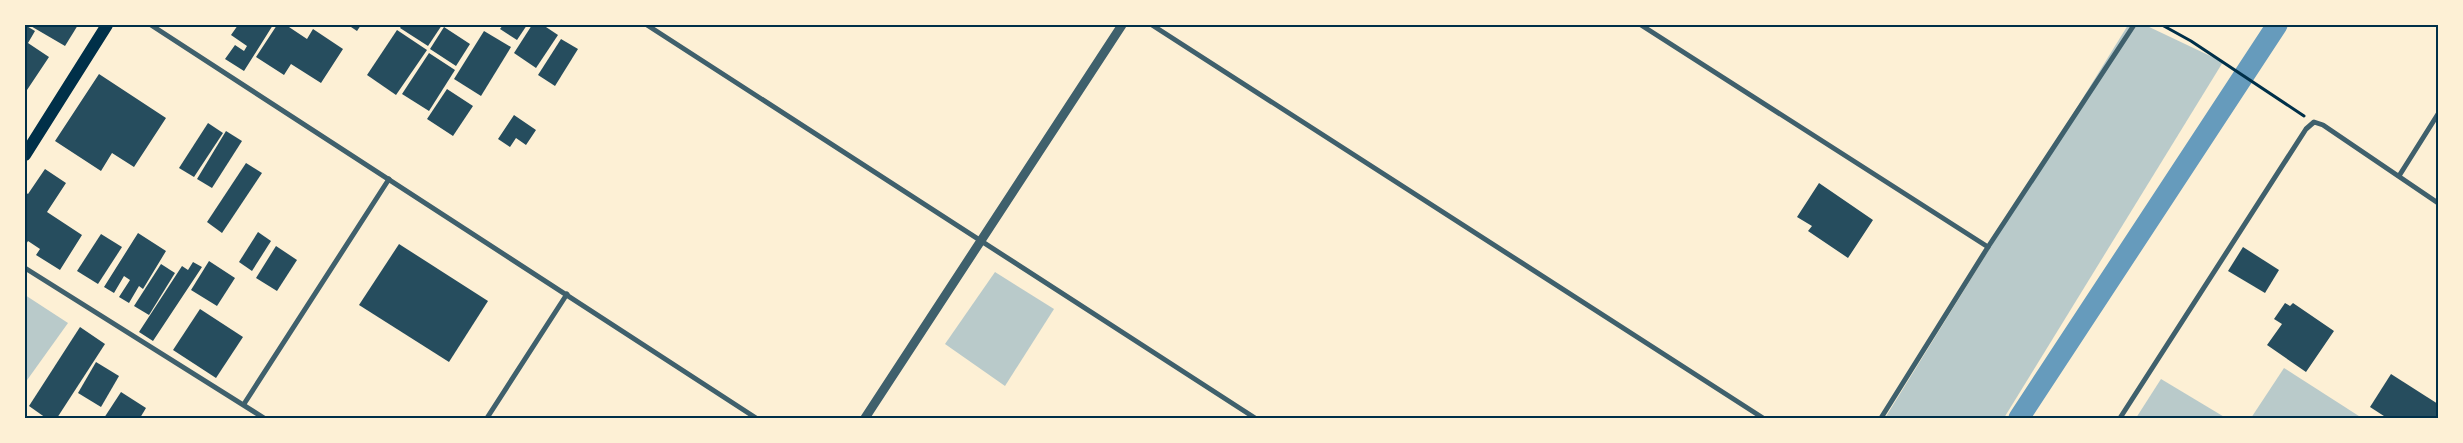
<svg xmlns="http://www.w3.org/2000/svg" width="2463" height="443" font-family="'Noto Serif',serif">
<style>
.green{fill:#b9caca}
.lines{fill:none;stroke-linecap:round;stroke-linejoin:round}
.canal{stroke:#669bbc;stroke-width:21}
.building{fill:#264d5e}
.path{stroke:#003049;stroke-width:3}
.minor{stroke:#3f606c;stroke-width:5}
.tertiary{stroke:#3f606c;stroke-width:9}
.primary{stroke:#003049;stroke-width:12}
.neatline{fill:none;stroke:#003049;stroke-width:2}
</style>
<rect width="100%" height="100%" fill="#fdf0d5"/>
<!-- green -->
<g class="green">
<path d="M2128,25H2145L2223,62L2004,418H1885Z"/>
<path d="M995,272L1054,309L1005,386L945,344Z"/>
<path d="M25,295L68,323L25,383Z"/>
<path d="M2284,368L2362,418H2251Z"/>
<path d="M2161,379L2226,418H2136Z"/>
</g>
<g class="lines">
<!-- canal -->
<path class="canal" d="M2019,418L2277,25"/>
</g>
<!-- building -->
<g class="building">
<path d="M25,25L35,31L28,43L49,57L27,90L25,88Z"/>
<path d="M29,25H78L65,46Z"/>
<path d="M238,25H273L244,71L225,59L235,45L244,51L247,46L231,35Z"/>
<path d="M277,25H286L307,39L313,29L343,49L321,83L291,64L284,75L256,57Z"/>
<path d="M348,25H361L357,31Z"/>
<path d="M402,25H442L428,46L400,28Z"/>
<path d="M503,25H527L517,40L500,29Z"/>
<path d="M532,25H543L558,35L536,68L514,53Z"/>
<path d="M444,27L470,44L456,66L430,49Z"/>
<path d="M397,30L427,50L396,95L367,75Z"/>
<path d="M484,31L511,47L481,96L454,79Z"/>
<path d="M561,39L578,49L555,86L538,75Z"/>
<path d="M429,53L455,70L429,111L402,94Z"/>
<path d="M99,74L166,118L134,167L112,153L101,171L55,141Z"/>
<path d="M447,89L473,106L453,136L427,119Z"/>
<path d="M514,115L536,130L526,145L516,138L510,147L498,139Z"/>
<path d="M208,123L223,133L194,177L179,168Z"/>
<path d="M226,131L242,141L212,188L197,179Z"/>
<path d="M246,163L262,173L222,233L207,222Z"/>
<path d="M45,169L66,183L47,212L82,235L60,270L36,255L40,249L28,241L25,246V192L28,194Z"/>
<path d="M1819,183L1873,220L1848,258L1808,231L1812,226L1797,217Z"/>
<path d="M258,232L271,241L252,271L239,262Z"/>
<path d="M138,233L166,251L143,289L139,286L129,303L119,297L130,280L124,276L114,293L104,287Z"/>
<path d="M101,234L122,247L98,284L77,271Z"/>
<path d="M399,244L488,301L449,362L359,305Z"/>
<path d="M276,246L297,260L277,291L256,278Z"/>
<path d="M2243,247L2279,270L2265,293L2228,271Z"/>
<path d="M209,261L235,278L217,306L191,290Z"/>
<path d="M193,262L202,267L153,341L139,332L182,266L188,270Z"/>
<path d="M161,264L175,273L149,315L134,306Z"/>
<path d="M2285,303L2290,306L2293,303L2334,331L2306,372L2267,345L2282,324L2274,319Z"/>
<path d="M200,309L243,337L216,378L173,350Z"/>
<path d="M80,327L105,344L57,418H46L29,406Z"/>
<path d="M96,362L119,376L101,407L78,393Z"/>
<path d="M2391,374L2438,404V418H2387L2370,407Z"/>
<path d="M121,392L146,408L140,418H104Z"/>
</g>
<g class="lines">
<!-- path -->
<path class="path" d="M2162,25L2191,41L2304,116"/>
<!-- minor -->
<g class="minor">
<path d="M151,25L756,418"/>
<path d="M647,25L1255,418"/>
<path d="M1152,25L1763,418"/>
<path d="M1641,25L1988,247"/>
<path d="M2399,176L2438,114"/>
<path d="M25,268L264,418"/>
<path d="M244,404L389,179"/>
<path d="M487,418L567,294"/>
<path d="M1881,418L1988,247L2134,25"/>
<path d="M2120,418L2306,129L2314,122L2323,125L2438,203"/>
</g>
<!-- tertiary -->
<path class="tertiary" d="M865,418L1122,25"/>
<!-- primary -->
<path class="primary" d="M25,155L107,25"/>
</g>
<!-- border -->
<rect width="2463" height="443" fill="none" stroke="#fdf0d5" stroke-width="52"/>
<rect x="26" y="26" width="2411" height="391" class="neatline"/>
</svg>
